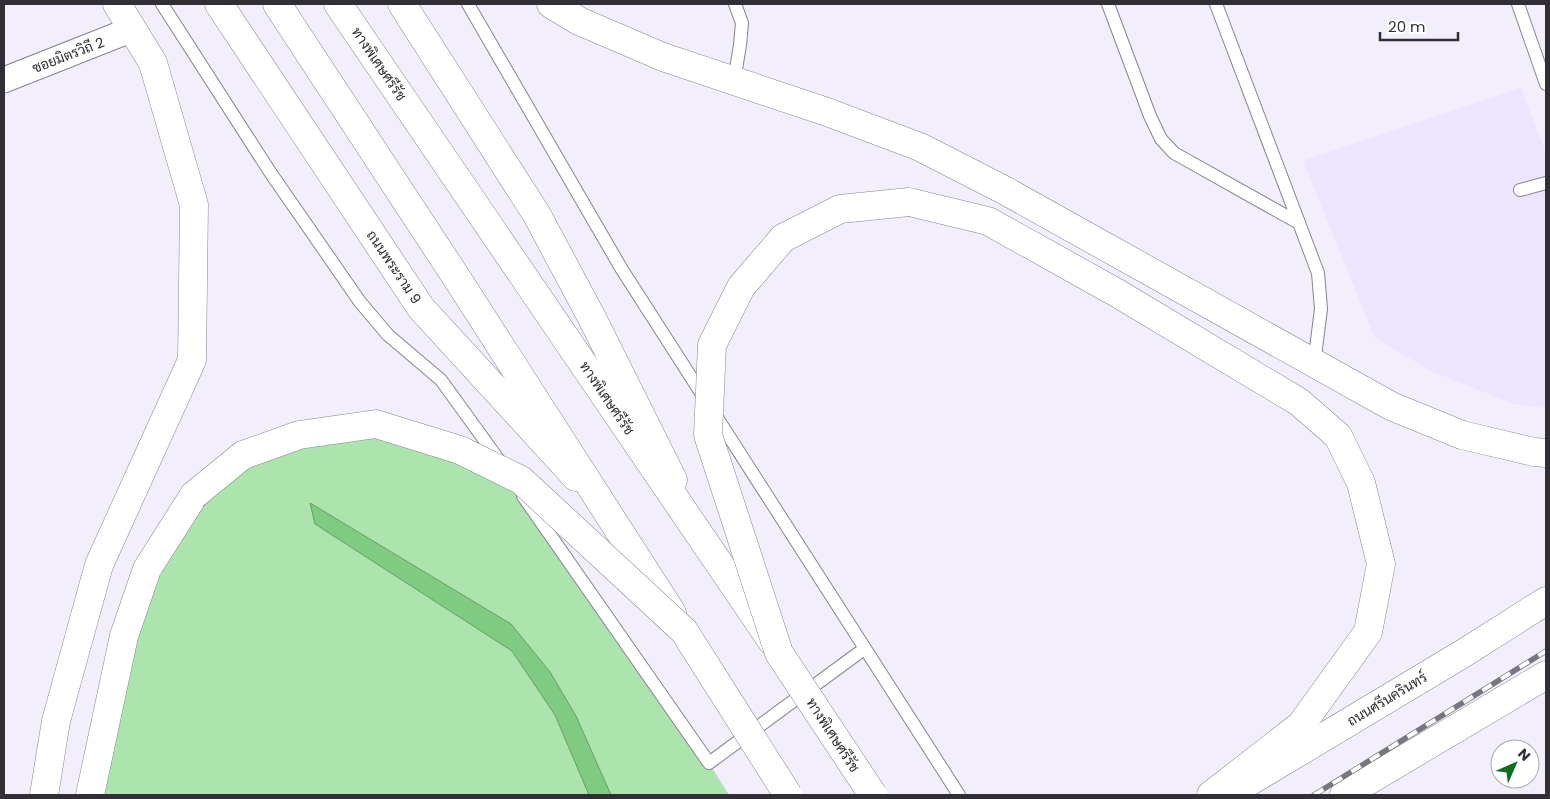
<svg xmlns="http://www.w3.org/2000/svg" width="1550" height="799" font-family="Poppins,Sarabun,sans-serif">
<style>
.built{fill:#ede4fe}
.green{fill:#ace4ad}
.water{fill:#7ecb81;stroke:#679c6a}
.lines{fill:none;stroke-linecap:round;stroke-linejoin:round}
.service-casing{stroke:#898394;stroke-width:14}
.minor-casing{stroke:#898394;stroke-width:27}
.primary-casing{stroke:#898394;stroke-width:29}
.motorway-casing{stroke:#898394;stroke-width:29}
.service{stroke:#fff;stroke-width:12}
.minor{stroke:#fff;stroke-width:25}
.primary{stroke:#fff;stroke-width:28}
.motorway{stroke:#fff;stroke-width:28}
.rail-casing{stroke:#797680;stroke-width:5.5}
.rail{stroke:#fff;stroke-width:4;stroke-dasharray:11;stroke-linecap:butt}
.motorway-bridge-casing{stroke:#898394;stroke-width:29;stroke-linecap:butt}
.motorway-bridge{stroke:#fff;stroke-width:28}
.labels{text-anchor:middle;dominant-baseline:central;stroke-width:4.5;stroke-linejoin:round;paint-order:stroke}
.street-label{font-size:14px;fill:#312e35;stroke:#fff}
</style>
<rect width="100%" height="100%" fill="#f2eefc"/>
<!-- built -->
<path class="built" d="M1521,88L1546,154V408L1514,404L1431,371L1375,338L1303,161Z"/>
<!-- green -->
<path class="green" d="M376,424L513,477L709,763L729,795H90L147,569L243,455Z"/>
<!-- water -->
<path class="water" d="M310,503L511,624L550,672L576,716L611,795H589L555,715L512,651L315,524Z"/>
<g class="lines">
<!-- service casing -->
<g class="service-casing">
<g id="service">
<path d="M162,4L270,172L360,302L388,335L441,380L501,463"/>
<path d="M468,4L621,268L959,795"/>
<path d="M1108,4L1150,116L1161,139L1174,153L1299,223"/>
<path d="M1216,4L1318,273L1321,309L1314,364"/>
<path d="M1518,4L1546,84"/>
<path d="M734,81L740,45L742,23L735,4"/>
<path d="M1520,190L1546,183"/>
<path d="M523,496L709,763L864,649"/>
</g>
</g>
<!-- minor casing -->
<g class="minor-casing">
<path id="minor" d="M4,80L133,29"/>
</g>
<!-- primary casing -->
<g class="primary-casing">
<g id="primary">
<path d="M219,4L421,308L576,477"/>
<path d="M402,4L537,215L592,318L673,480"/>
<path d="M551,4L579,21L663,57L827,112L920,147L1004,190L1391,406L1462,435L1534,452L1546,453"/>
<path d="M44,795L56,721L99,565L192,360L194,205L153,63L117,4"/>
<path d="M1227,795L1464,653L1546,601"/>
<path d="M1344,795L1546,675"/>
</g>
</g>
<!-- motorway casing -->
<g class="motorway-casing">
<g id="motorway">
<path d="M277,4L460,283L672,613"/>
<path d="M338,4L772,641"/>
<path d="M909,202L988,221L1117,293L1299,402L1338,436L1361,483L1381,564L1368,632L1301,725L1211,795"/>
<path d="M90,795L124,636L147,569L194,495"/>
</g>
</g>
<!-- service -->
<use href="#service" class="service"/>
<!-- minor -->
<use href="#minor" class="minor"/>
<!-- primary -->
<use href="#primary" class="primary"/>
<!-- motorway -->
<use href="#motorway" class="motorway"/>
<!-- rail casing -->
<g class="rail-casing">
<path id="rail" d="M1314,795L1546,651"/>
</g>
<!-- rail -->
<use href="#rail" class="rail"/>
<!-- motorway-bridge casing -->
<g class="motorway-bridge-casing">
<g id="motorway-bridge">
<path d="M194,495L243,455L299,435L376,424L460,450L521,480L684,631L788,795"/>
<path d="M873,795L779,653L708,435L712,345L741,287L783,238L840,209L909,202"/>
</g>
</g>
<!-- motorway-bridge -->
<use href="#motorway-bridge" class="motorway-bridge"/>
</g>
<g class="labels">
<!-- street labels -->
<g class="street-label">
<text transform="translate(68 55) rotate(-21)">ซอยมิตรวิถี 2</text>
<text transform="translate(379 64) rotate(56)">ทางพิเศษศรีรัช</text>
<text transform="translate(394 267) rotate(56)">ถนนพระราม 9</text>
<text transform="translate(607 398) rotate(56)">ทางพิเศษศรีรัช</text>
<text transform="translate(1387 699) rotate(-31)">ถนนศรีนครินทร์</text>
<text transform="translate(833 735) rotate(57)">ทางพิเศษศรีรัช</text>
</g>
</g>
<!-- border -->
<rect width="1550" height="799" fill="none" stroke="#312e35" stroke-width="10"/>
<!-- north arrow -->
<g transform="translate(1515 764) rotate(45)"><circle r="24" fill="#ffffff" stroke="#adabae"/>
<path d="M0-4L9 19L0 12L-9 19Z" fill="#0d7020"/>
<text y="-8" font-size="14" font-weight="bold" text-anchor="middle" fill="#312e35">N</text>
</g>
<!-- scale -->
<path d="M1380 32v8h78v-8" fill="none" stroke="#312e35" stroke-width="2.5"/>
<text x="1388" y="32" font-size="15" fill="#312e35" stroke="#ffffff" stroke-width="4" paint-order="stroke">20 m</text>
</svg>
